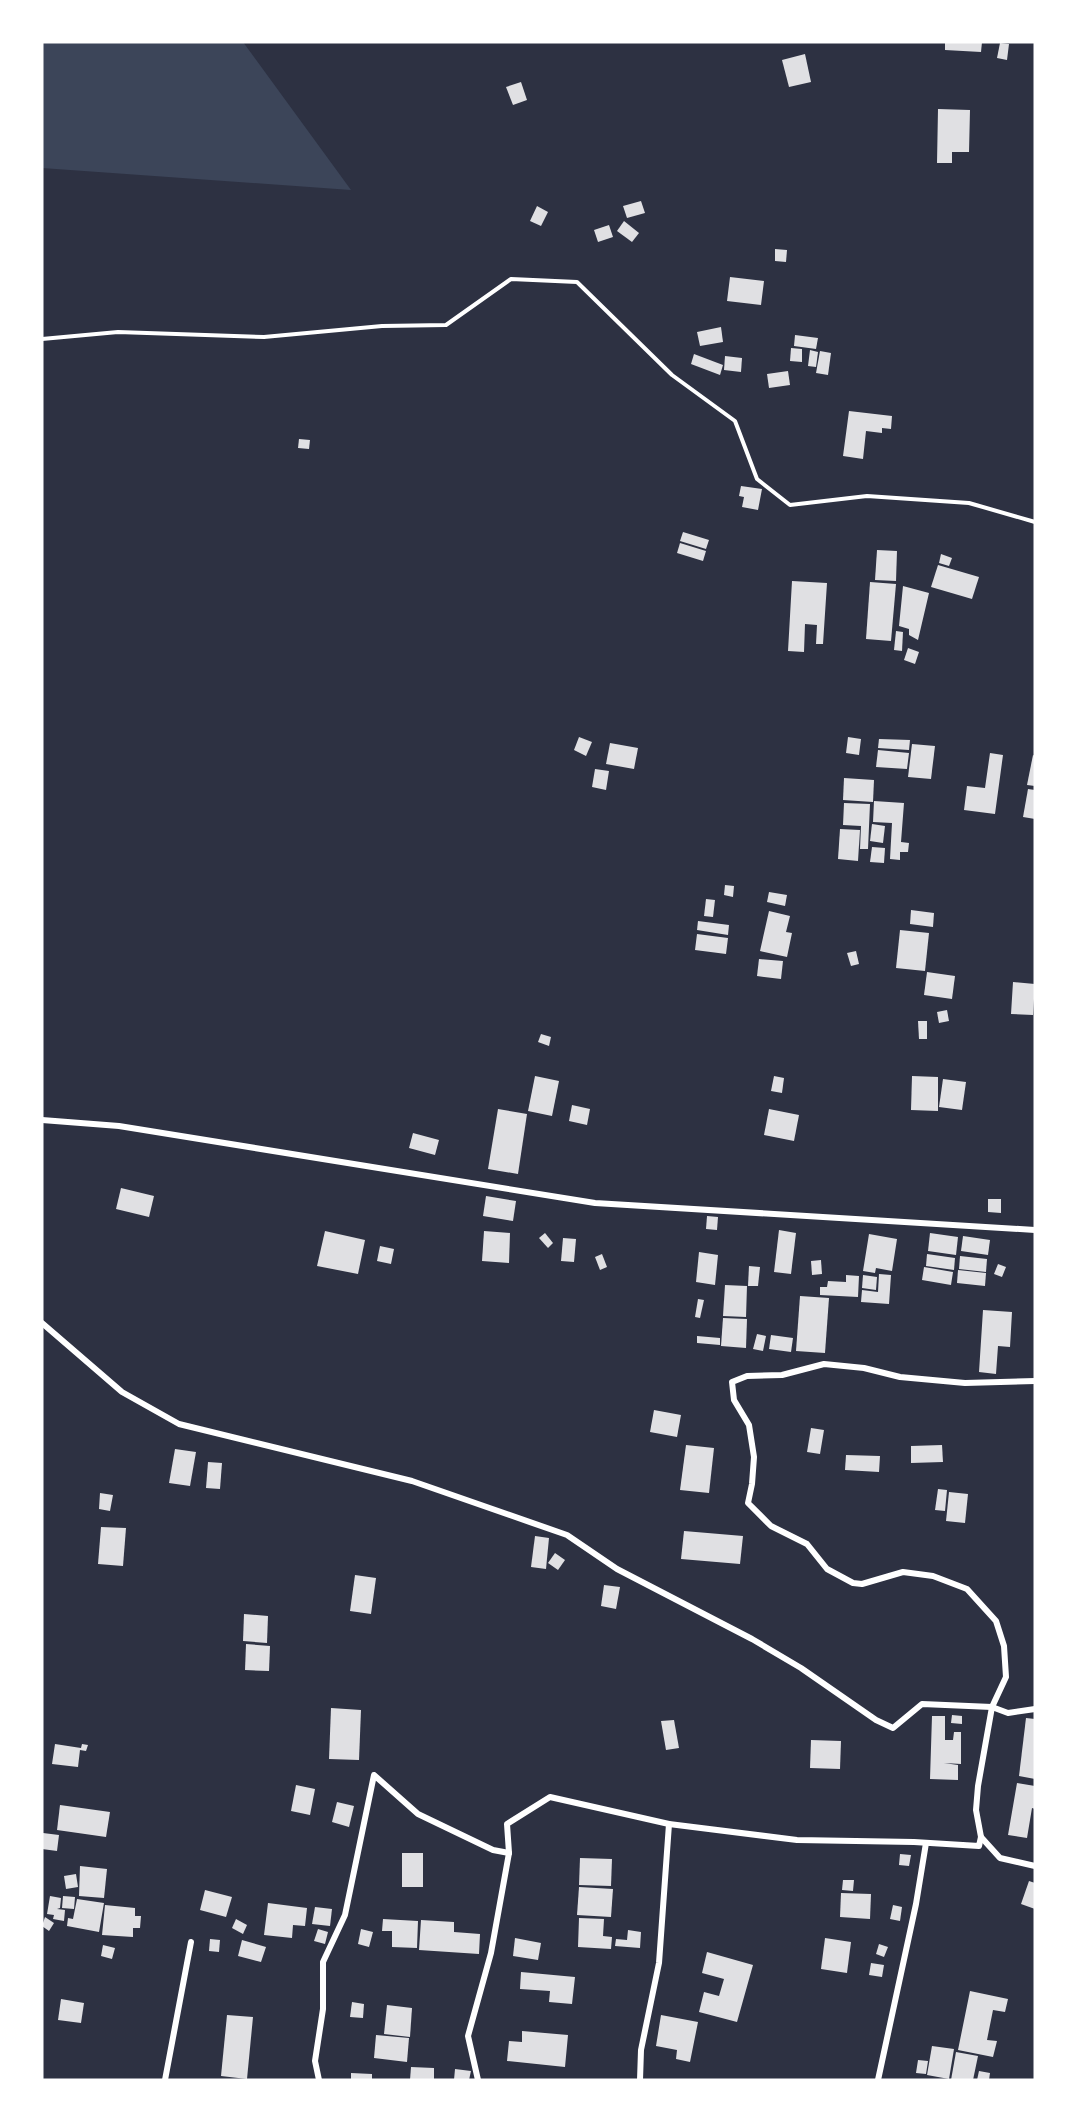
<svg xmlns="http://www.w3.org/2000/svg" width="1077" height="2122" font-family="Lato,sans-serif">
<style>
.green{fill:#3c4559}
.building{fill:#e0e0e3}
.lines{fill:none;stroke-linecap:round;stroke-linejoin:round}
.path{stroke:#fff;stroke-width:4}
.minor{stroke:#fff;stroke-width:6}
</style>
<rect width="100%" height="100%" fill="#2d3142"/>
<!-- green -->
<path class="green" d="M42,42H243L351,190L42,168Z"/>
<!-- building -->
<g class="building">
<path d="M945,42H982L981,52L945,50Z"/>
<path d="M1000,43L1009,44L1007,60L997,58Z"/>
<path d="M805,54L811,82L789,87L782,60Z"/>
<path d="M521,82L527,100L513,105L506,87Z"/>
<path d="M938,109L970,110L969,152H952V163H937Z"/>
<path d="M641,201L645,213L627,218L623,206Z"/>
<path d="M537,206L548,212L541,226L530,221Z"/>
<path d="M624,221L639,233L632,242L617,231Z"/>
<path d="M609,225L613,237L598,242L594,230Z"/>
<path d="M775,249L787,250L786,262L775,261Z"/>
<path d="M730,277L764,281L761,305L727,301Z"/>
<path d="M721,327L723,342L700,346L697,332Z"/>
<path d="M795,335L818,338L816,349L794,346Z"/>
<path d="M791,348L802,349V362L790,361Z"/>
<path d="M810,350L818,352L816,367L808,366Z"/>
<path d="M820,351L831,353L828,375L816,373Z"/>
<path d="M694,354L723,365L720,375L691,364Z"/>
<path d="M725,356L742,358L741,372L724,370Z"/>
<path d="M788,371L790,385L769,388L767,374Z"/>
<path d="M849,411L892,416L891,429L882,428V433L866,431L863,459L843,456Z"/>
<path d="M299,439L310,440L309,449L298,448Z"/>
<path d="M741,486L762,489L758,510L742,507L744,497L739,496Z"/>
<path d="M683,532L709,540L706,549L680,541Z"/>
<path d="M680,543L706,551L703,561L677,553Z"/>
<path d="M877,550L897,551L896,581L875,580Z"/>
<path d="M941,554L952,558L949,566L939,563Z"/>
<path d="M938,565L979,577L972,599L931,587Z"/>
<path d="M792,581L827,583L823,644H816L817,625L805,624L804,652L788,651Z"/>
<path d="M870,582L896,584L891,641L866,639Z"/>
<path d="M903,586L929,593L918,640L909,635V629L899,626Z"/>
<path d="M896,631L903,632L902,651L894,650Z"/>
<path d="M908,648L919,652L915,664L904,660Z"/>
<path d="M579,737L592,742L586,756L574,750Z"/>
<path d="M848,737L861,739L859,755L846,753Z"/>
<path d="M879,739L910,740L909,750L878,748Z"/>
<path d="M610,743L638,748L634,769L606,764Z"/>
<path d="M912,744L935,746L931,779L908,777Z"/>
<path d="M878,750L909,753L907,769L876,767Z"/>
<path d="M990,753L1003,755L995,814L964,810L967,786L985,788Z"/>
<path d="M1033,755L1035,756V786L1027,785Z"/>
<path d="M595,769L609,771L606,790L592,787Z"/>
<path d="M844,778L874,780L873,802L843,800Z"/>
<path d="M1028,789L1035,790V819L1023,817Z"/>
<path d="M874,801L904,803L901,842L909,843L908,852H900V860L890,859L892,823L873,822Z"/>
<path d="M844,803L870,804L868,849H860L861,826L843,825Z"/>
<path d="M872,824L885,826L883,843L870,841Z"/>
<path d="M840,829L860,830L858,861L838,859Z"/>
<path d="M872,847L885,848L884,863L870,862Z"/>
<path d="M725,885L734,886L733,897L724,895Z"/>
<path d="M769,892L787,895L785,906L767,902Z"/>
<path d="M706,899L715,900L713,917L704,916Z"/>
<path d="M911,910L934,913L933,927L910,924Z"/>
<path d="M769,911L790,916L786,932L792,933L787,957L760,951Z"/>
<path d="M698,921L729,925L728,935L697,930Z"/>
<path d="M900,930L929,933L925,971L896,968Z"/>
<path d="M697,934L728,938L726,954L695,950Z"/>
<path d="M856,951L859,964L851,966L847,953Z"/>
<path d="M759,959L783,961L781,979L757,976Z"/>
<path d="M927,972L955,976L952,999L924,995Z"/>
<path d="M1013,982L1035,984L1033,1015L1011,1014Z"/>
<path d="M947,1010L949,1021L939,1023L937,1012Z"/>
<path d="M918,1021H927V1039H919Z"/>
<path d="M541,1034L551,1037L549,1046L538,1042Z"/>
<path d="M535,1076L559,1081L552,1116L528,1111Z"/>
<path d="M774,1076L784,1078L782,1093L771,1091Z"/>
<path d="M912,1076L938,1077V1111L911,1110Z"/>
<path d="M943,1079L966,1082L962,1110L939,1107Z"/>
<path d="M572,1105L590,1109L587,1125L569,1121Z"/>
<path d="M498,1109L527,1114L518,1174L488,1169Z"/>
<path d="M769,1109L799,1115L794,1141L764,1135Z"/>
<path d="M413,1133L439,1140L435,1155L409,1148Z"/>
<path d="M121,1188L154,1196L149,1217L116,1209Z"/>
<path d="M486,1196L516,1201L513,1221L483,1216Z"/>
<path d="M988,1199H1001V1213L988,1212Z"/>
<path d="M707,1216L718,1217L717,1230L706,1229Z"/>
<path d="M779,1230L796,1233L791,1274L774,1272Z"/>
<path d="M325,1231L365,1240L358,1274L317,1266Z"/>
<path d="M484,1231L510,1233L509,1263L482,1261Z"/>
<path d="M545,1233L553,1243L548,1248L539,1238Z"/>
<path d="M930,1233L958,1237L956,1255L928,1251Z"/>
<path d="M869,1234L897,1239L892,1271L876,1268L875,1273L863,1271Z"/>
<path d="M963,1236L990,1240L988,1255L961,1251Z"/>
<path d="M563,1238L576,1239L574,1262L561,1261Z"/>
<path d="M380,1246L394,1249L391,1264L377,1261Z"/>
<path d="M699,1252L718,1255L715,1285L696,1282Z"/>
<path d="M602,1254L607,1267L600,1270L595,1257Z"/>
<path d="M927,1254L955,1258L954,1270L926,1266Z"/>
<path d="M960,1256L987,1259L986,1272L959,1269Z"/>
<path d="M821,1260L822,1274L812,1275L811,1261Z"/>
<path d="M998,1264L1006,1267L1002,1277L994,1274Z"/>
<path d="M749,1266L760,1267L758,1286H748Z"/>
<path d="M924,1267L953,1272L951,1285L922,1280Z"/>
<path d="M958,1270L986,1273L985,1286L957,1283Z"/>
<path d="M879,1274L891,1275L889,1304L861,1302L862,1290L878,1292Z"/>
<path d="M846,1275L859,1276L858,1297L820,1295V1287H827L828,1281L846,1282Z"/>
<path d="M863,1275L877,1277L876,1290L862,1288Z"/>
<path d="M725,1285L747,1286L746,1317L723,1316Z"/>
<path d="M800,1296L829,1298L825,1353L796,1351Z"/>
<path d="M698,1299L704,1300L700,1318L695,1317Z"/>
<path d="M983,1310L1012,1312L1010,1347L998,1346L996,1374L979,1372Z"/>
<path d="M723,1318L747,1319L746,1348L721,1346Z"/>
<path d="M757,1334L766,1336L763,1351L753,1349Z"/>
<path d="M771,1335L793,1338L791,1352L769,1349Z"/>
<path d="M697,1336L720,1338V1345L697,1343Z"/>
<path d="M654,1410L681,1415L677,1437L650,1432Z"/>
<path d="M811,1428L824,1430L820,1454L807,1452Z"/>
<path d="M686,1445L714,1448L709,1493L680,1490Z"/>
<path d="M942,1445L943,1462L911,1463V1446Z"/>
<path d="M175,1449L196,1452L190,1486L169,1483Z"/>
<path d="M846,1455L880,1456L879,1472L845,1470Z"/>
<path d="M208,1462L222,1463L220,1489L206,1488Z"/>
<path d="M938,1489L947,1490L945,1511L935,1510Z"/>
<path d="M949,1492L968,1494L965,1523L946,1521Z"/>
<path d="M100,1493L113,1495L110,1511L99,1509Z"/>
<path d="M101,1527L126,1528L123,1566L98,1564Z"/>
<path d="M684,1531L743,1536L740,1564L681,1559Z"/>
<path d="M535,1536L549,1538L546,1569L531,1567Z"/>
<path d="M555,1553L565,1560L558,1570L548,1563Z"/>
<path d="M355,1575L376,1578L371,1614L350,1611Z"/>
<path d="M604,1585L620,1587L616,1609L601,1606Z"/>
<path d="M244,1614L268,1616L267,1643L243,1641Z"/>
<path d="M246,1644L270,1646L269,1671L245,1670Z"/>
<path d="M331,1708L361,1710L359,1760L329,1759Z"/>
<path d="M952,1715L962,1716V1724L951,1723Z"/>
<path d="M932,1716H945V1740H953L954,1732H961V1764L944,1763L958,1765V1780L930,1779Z"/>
<path d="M1026,1718L1035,1719V1779L1019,1776Z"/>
<path d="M674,1720L679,1748L666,1750L661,1721Z"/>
<path d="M811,1740L841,1741L840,1769L810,1768Z"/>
<path d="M55,1744L81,1748L82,1744L88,1745L86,1751L80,1750L78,1767L52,1764Z"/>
<path d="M1017,1783L1035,1786V1809L1032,1808L1027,1838L1008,1835Z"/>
<path d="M296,1785L315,1789L310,1815L291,1811Z"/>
<path d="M337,1802L354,1806L349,1827L332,1822Z"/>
<path d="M60,1805L110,1812L106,1837L57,1830Z"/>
<path d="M43,1833L59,1835L57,1851L42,1849Z"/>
<rect x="402" y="1853" width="21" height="34"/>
<path d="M900,1854L911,1855L909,1866L899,1865Z"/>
<path d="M580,1858L612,1859L611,1886L579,1885Z"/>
<path d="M80,1866L107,1869L104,1898L79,1896Z"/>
<path d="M76,1874L78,1887L66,1889L64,1876Z"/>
<path d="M843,1880H854L853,1891L842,1890Z"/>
<path d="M1029,1881L1035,1883V1909L1021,1904Z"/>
<path d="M579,1887L613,1889L611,1917L577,1915Z"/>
<path d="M205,1890L232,1897L226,1917L200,1910Z"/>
<path d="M841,1893L871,1894L870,1919L840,1917Z"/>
<path d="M50,1896L61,1898L60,1908L57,1909L65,1910L64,1921L53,1919L54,1915L47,1914Z"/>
<path d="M63,1896L75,1897L74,1909L62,1908Z"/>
<path d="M77,1899L104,1903L99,1932L67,1926L68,1918L73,1919Z"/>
<path d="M268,1903L307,1908L305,1926L293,1925L292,1938L264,1935Z"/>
<path d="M105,1905L135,1908V1916H141L140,1928H133V1937L102,1935Z"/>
<path d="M893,1905L902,1907L900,1921L890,1919Z"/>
<path d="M315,1907L332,1909L330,1926L312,1924Z"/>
<path d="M45,1917L54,1923L49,1931L42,1926Z"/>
<path d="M579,1918L604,1919L603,1936L612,1937L611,1949L578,1947Z"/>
<path d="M236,1919L247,1925L243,1934L232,1928Z"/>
<path d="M383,1919L418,1921L417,1948L392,1947V1931H382Z"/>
<path d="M421,1920L454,1922V1932L480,1934L479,1954L419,1950Z"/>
<path d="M318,1929L328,1932L325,1944L314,1941Z"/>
<path d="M361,1929L373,1932L369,1947L358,1944Z"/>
<path d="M628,1930L641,1932L640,1948L615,1946L616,1939L627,1940Z"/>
<path d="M515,1938L541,1943L538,1960L513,1956Z"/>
<path d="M825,1938L851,1942L847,1973L821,1969Z"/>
<path d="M210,1939L220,1940L219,1952L209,1951Z"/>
<path d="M242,1940L266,1947L261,1962L238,1956Z"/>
<path d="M879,1944L888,1947L884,1957L876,1954Z"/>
<path d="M103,1945L115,1948L112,1959L101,1956Z"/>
<path d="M707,1952L753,1965L737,2022L699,2012L704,1992L719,1996L724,1979L702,1973Z"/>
<path d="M871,1963L884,1965L882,1977L869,1975Z"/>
<path d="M521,1972L575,1977L572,2004L549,2002L550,1991L520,1989Z"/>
<path d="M970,1991L1008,1999L1005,2012L993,2010L987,2040L997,2041L993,2057L958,2050Z"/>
<path d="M61,1999L84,2003L81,2023L58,2020Z"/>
<path d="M352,2002L364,2004L363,2018L350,2017Z"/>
<path d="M387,2005L412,2008L410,2037L384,2034Z"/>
<path d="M227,2015L253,2017L247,2079L221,2076Z"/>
<path d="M661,2015L698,2022L690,2062L676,2059L677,2050L656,2046Z"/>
<path d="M522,2031L568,2035L565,2067L507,2061L509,2041L522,2042Z"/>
<path d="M376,2035L409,2038L407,2062L374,2058Z"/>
<path d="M932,2046L954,2049L949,2079L927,2075Z"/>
<path d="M956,2052L978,2056L973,2080H951Z"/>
<path d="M918,2060L928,2061L926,2074L916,2073Z"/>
<path d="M411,2067L434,2068V2080H410Z"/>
<path d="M455,2069L471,2071L469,2080H454Z"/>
<path d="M979,2071L990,2073L989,2080H977Z"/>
<path d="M351,2073L372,2074V2080H351Z"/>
</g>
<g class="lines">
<!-- path -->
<path class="path" d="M42,339L118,332L264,337L382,326L446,325L511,279L577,282L672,375L735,421L757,479L790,505L867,496L969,503L1035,522"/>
<!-- minor -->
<g class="minor">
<path d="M42,1120L119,1126L595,1203L1035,1230"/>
<path d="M42,1323L122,1392L179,1424L412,1481L567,1535L617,1569L752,1639L801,1668L876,1720L893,1728L922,1704L992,1707L1008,1713L1035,1709"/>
<path d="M1035,1381L965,1383L900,1377L864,1368L824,1364L782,1375L747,1376L732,1382L734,1400L749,1425L754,1457L752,1484L748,1503L771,1526L807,1544L827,1569L853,1583L862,1584L903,1572L933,1576L967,1589L996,1621L1004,1646L1006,1677L992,1707L978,1786L976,1810L981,1837L1000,1858L1035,1866"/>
<path d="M509,1853L507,1824L550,1797L669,1824L797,1840L914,1842L979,1846L981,1837"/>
<path d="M165,2080L191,1942"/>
<path d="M319,2080L315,2061L323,2009V1962L345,1915L374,1775L418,1814L493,1850L509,1853L491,1953L468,2036L478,2080"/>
<path d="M640,2080L641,2050L659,1963L669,1824"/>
<path d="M878,2080L916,1904L926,1843"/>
</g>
</g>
<!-- border -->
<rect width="1077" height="2122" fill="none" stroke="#ffffff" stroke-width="87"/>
</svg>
